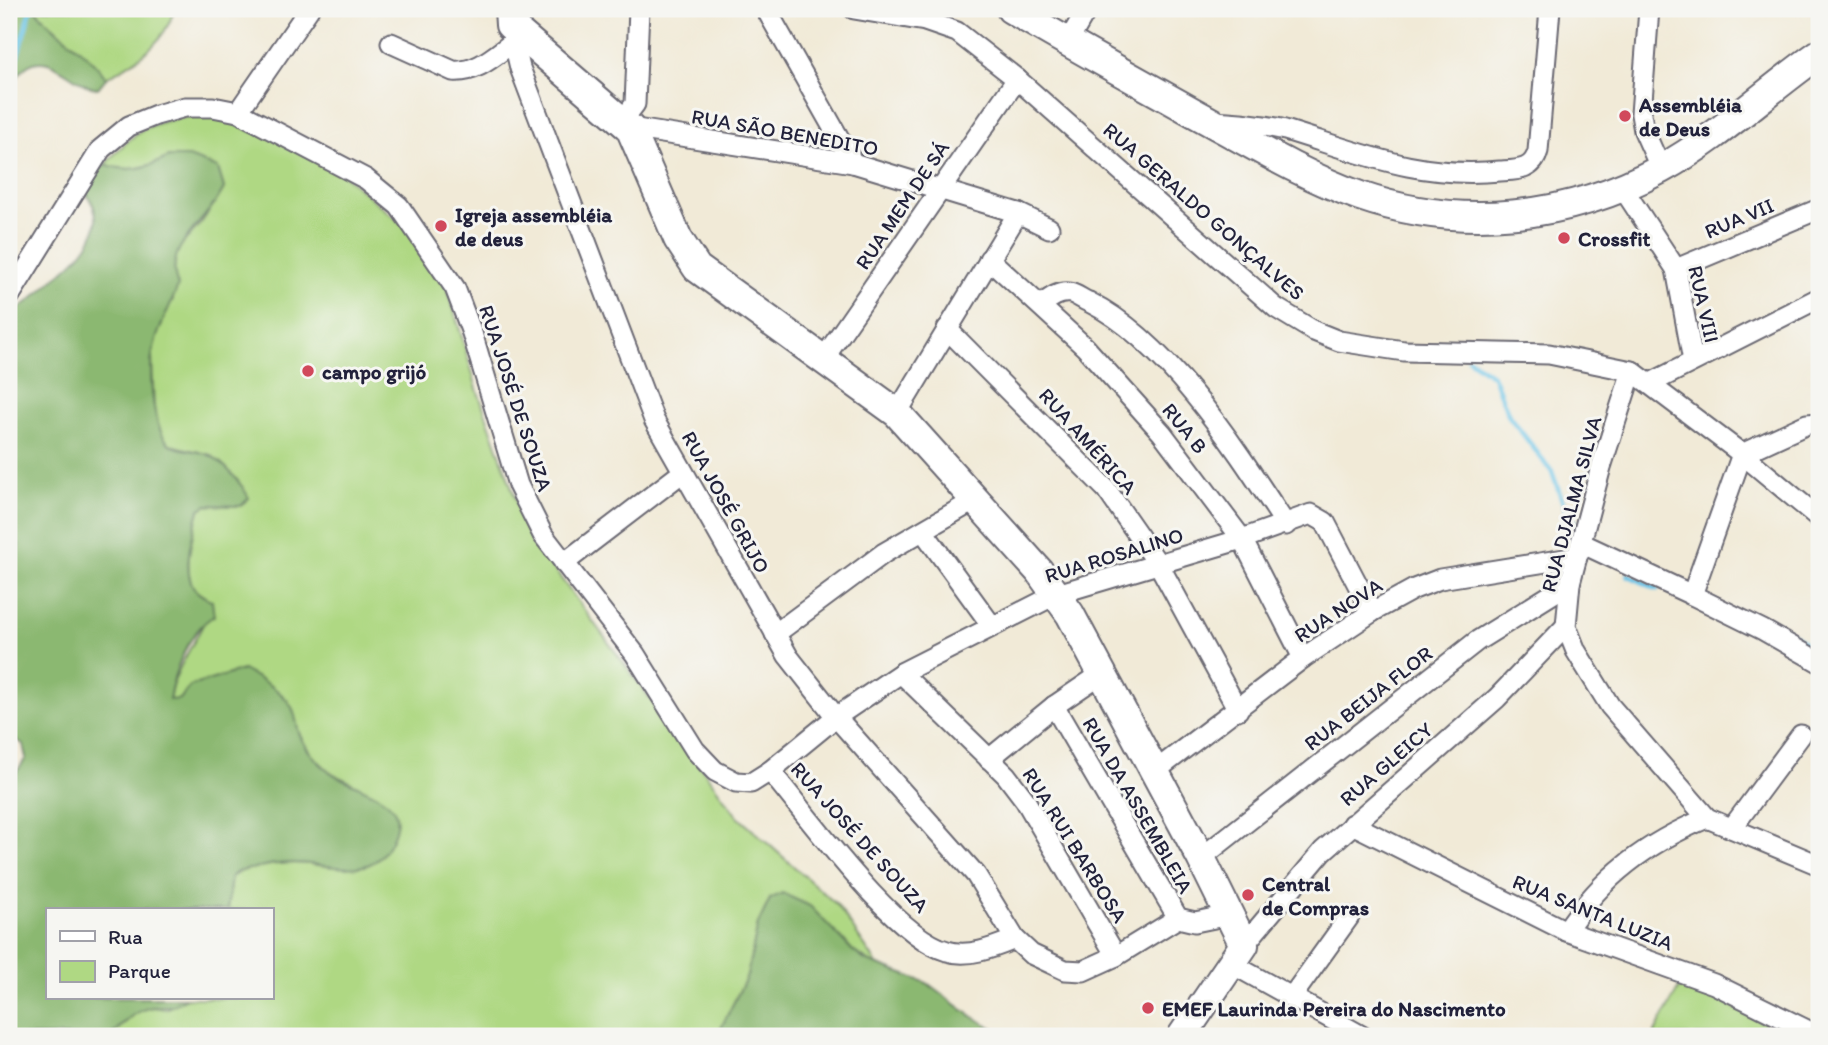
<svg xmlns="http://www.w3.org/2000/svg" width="1828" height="1045" font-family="Itim,sans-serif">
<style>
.green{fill:#afd883;stroke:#687d5f;stroke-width:2}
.forest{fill:#8bb871;stroke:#566d56;stroke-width:2}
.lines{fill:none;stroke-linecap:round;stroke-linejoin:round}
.stream{stroke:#69c4e7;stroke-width:5}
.street-casing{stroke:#6a6872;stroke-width:23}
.secondary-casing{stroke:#6a6872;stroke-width:32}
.street{stroke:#fff;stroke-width:19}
.secondary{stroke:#fff;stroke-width:28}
.poi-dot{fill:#d1495b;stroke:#f6f6f2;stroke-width:2.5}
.labels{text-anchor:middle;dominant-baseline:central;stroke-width:6;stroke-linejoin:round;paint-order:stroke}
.poi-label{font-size:21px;font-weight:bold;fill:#22223b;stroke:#f6f6f2;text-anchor:start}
.street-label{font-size:21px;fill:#22223b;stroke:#f6f6f2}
</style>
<rect width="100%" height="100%" fill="#f6f6f2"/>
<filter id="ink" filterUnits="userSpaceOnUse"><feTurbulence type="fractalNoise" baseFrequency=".0143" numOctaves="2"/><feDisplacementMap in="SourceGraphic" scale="14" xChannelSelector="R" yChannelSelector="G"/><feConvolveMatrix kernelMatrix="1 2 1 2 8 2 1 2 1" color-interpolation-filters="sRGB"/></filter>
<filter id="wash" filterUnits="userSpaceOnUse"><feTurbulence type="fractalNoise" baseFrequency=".00686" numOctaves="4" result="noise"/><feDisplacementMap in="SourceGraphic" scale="28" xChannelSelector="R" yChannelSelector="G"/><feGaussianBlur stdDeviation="1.57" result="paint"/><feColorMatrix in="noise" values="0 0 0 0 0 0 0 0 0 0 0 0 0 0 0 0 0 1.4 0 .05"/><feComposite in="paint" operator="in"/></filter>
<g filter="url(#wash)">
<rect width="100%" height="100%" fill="#f1ead7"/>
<!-- green -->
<g class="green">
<path d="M35,9H174C166,43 135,62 106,78C87,50 57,35 35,9Z"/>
<path d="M201,115L221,116L249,130L287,141L339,171L420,239L446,283L477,389L528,534L738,817L837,905L879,967L853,951L843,939L770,899L758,924L747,976L717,1036H111L137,1012L152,1007L166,1009L186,998H271V910H227L231,877C265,854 314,867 352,866L379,797L330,772L312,755L300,736L243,670L190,686L180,699L169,701C175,663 203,636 212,601C206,597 197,594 194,588C181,568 194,531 199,510L207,505L241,506L235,480L229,472L211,455L171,445L162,437L154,410L152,354L163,315L173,300L175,252L202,222L224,188L218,168L169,157L150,166L131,169H119L105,164C142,125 148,123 201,115Z"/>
<path d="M1683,980L1788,1036H1653Z"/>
</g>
<!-- forest -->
<g class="forest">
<path d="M9,9H35C57,35 87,50 106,78L98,88C75,88 51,48 26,67C19,72 14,83 9,90Z"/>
<path d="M169,157H189L218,168L224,188C208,223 161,245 178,286C170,308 158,327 153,351C148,371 152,436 173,446C185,451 198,450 209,455C224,462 242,484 249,498L241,506L207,505L199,510C194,531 181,568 194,588C197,594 206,597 212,601L214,616C189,630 173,673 169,700L180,699L190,686L243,670C259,679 279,688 290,704C296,712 296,725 300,735C305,749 318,763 330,772C346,784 384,793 394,810C403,826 386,857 370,864C348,873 318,863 295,863C276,862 256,868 237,872L231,877L227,910H47V998H186C165,1012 166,1003 148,1008C132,1013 121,1025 111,1036H9V783L26,758L23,744L9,735V572L19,545L9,525V314C30,303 43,289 61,273C85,253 111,225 86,194L87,185L105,164C128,173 147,168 169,157Z"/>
<path d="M782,893L810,906L853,951L865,960L927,983L970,1015L1007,1036H717L747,976L758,924L770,899Z"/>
</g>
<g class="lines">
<!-- stream -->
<g class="stream">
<path d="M9,84L31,9"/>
<path d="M1469,359L1493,376L1509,416L1552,472L1565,508L1578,529"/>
<path d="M1628,575L1657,589"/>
<path d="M1764,621L1787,631L1819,652"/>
</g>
</g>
</g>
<g filter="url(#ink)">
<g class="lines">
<!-- street casing -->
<g class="street-casing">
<g id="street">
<path d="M766,9L853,163"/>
<path d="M854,9L925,21L957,32L1017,79L1276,308L1314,331L1339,341L1404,351L1549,354L1632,371L1742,454L1819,518"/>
<path d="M1649,9L1641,114L1644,131L1661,169"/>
<path d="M510,25L520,68L654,420L788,656L836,717L976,875L1015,939L1031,954L1065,970L1083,971L1116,956L1178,918"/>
<path d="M1068,42L1087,9"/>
<path d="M391,43L453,71C477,73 494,56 512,43"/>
<path d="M238,112L309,9"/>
<path d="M622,121L635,104L639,9"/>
<path d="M1216,121C1239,123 1263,124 1285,130C1361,153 1418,179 1500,171C1517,170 1533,171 1538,151L1550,9"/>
<path d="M630,128L853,163L1018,213L1049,228"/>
<path d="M1622,187L1676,269L1693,361"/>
<path d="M989,259L1085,347L1162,433L1242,539L1303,658"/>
<path d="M1676,269L1819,209"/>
<path d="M9,297L101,149L129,126L156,115L185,107H213L238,112L366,179L399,206L455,288L472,333L518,485L543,535L635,654L695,750L715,771L736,782L751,783L770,771L836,717L901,673L1057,594L1242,539L1311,514L1325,522L1372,612"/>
<path d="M1041,305C1049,299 1059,291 1070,293C1076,294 1083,300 1089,302C1168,341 1238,452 1286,525"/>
<path d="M947,329L1106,489L1159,565L1238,710"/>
<path d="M824,358L1017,79"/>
<path d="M1632,371L1601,467L1570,583L1566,626L1576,651L1610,706L1707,818L1819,865"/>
<path d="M1651,383L1819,298"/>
<path d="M897,413L1018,213"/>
<path d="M923,531L992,626"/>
<path d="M1581,543L1692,595L1742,454L1807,424L1819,423"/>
<path d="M564,563L683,472"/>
<path d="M1692,595L1763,630L1819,662"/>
<path d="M775,634L884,553L977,499"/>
<path d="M901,673L1006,775L1025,800L1116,956"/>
<path d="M1054,706L1178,918L1195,922L1229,915"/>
<path d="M989,759L1054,706L1101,674"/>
<path d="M770,771C808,816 893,936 947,951C969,958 995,947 1015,939"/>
<path d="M1154,772L1303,658L1372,612L1414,589L1440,579L1577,557"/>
<path d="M1352,824L1566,931L1714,984L1819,1036"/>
<path d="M1732,828L1801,735"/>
<path d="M1201,858L1477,641L1570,583"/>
<path d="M1566,931C1602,876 1647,843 1707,818"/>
<path d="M1244,945L1323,851L1497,698L1566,626"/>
<path d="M1232,964L1362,1036"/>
<path d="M1291,998L1349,917"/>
</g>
</g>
<!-- secondary casing -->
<g class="secondary-casing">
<g id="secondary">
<path d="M509,9L510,25L630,128L678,239L697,268L897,413L1039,571L1070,614L1201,858L1244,945L1182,1036"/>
<path d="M1011,9C1073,46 1136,80 1200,116C1251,144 1304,176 1360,196C1461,231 1568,219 1661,169C1718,138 1766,91 1819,54"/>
</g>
</g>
<!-- street -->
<use href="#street" class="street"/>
<!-- secondary -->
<use href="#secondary" class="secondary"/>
</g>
</g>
<!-- markers -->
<g class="poi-dot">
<circle cx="1625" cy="116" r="7"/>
<circle cx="441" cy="226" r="7"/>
<circle cx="1564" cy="238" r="7"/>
<circle cx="308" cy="371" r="7"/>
<circle cx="1248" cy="895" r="7"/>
<circle cx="1148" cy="1008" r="7"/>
</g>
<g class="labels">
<!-- poi labels -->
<g class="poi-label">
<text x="1639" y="104">Assembléia<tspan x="1639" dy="24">de Deus</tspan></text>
<text x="455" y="214">Igreja assembléia<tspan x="455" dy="24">de deus</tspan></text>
<text x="1578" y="238">Crossfit</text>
<text x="322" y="371">campo grijó</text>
<text x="1262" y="883">Central<tspan x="1262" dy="24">de Compras</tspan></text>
<text x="1162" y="1008">EMEF Laurinda Pereira do Nascimento</text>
</g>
<!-- street labels -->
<g class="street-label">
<text transform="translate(785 132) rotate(10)">RUA SÃO BENEDITO</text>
<text transform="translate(902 205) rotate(-56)">RUA MEM DE SÁ</text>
<text transform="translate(1204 211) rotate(41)">RUA GERALDO GONÇALVES</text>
<text transform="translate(1739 218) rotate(-23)">RUA VII</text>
<text transform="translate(1704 304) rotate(77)">RUA VIII</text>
<text transform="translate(516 398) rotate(72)">RUA JOSÉ DE SOUZA</text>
<text transform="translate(1185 428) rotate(51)">RUA B</text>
<text transform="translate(1088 441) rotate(48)">RUA AMÉRICA</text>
<text transform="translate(726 502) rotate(61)">RUA JOSÉ GRIJO</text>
<text transform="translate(1571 504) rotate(-75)">RUA DJALMA SILVA</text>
<text transform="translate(1114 555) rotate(-17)">RUA ROSALINO</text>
<text transform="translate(1338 610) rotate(-33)">RUA NOVA</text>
<text transform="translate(1368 698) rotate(-38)">RUA BEIJA FLOR</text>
<text transform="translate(1386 764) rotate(-41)">RUA GLEICY</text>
<text transform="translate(1138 805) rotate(60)">RUA DA ASSEMBLEIA</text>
<text transform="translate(860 837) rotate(48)">RUA JOSÉ DE SOUZA</text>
<text transform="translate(1075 845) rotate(58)">RUA RUI BARBOSA</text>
<text transform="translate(1593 912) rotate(22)">RUA SANTA LUZIA</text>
</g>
</g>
<!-- margin -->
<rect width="1828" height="1045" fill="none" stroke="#f6f6f2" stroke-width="35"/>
<!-- legend -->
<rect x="46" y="908" width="228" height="91" fill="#f6f6f2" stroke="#a1a1a9" stroke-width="2"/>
<rect x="60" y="931" width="35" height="10" fill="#ffffff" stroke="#a1a1a9" stroke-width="2"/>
<text x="108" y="944" font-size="21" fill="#22223b">Rua</text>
<rect x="60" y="961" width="35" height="21" fill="#afd883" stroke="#a1a1a9" stroke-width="2"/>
<text x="108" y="978" font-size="21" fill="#22223b">Parque</text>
</svg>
